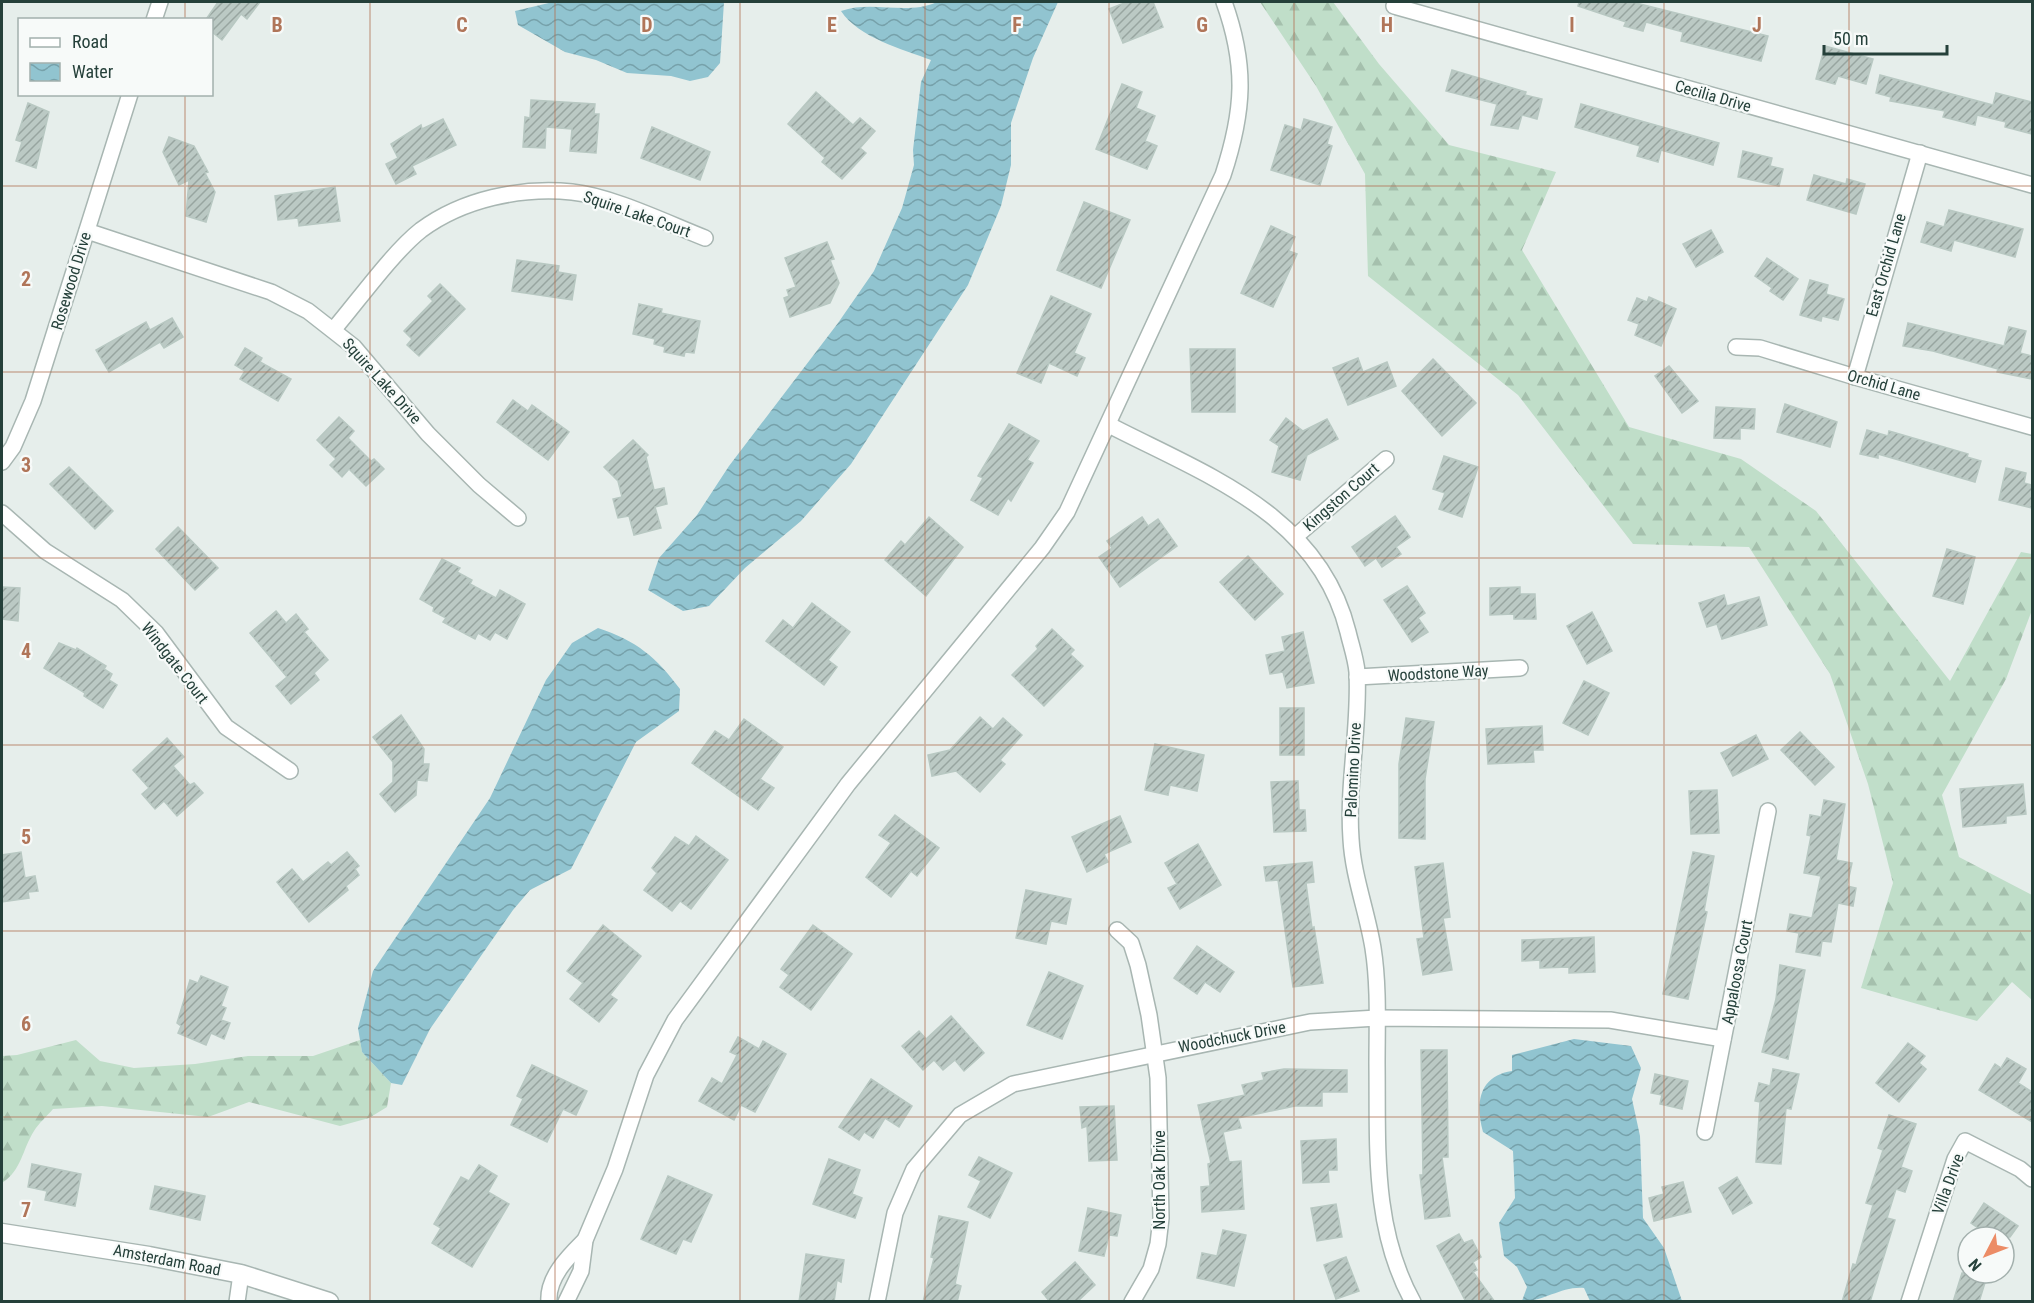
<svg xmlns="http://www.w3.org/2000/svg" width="2034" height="1303" font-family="'Roboto Condensed',sans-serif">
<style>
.forest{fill:url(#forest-firs)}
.water{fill:url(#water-waves)}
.building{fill:url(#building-hatch);stroke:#b8c8c2;stroke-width:1.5}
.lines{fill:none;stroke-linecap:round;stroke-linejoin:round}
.minor-casing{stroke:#a8b6b2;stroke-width:18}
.tertiary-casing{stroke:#a8b6b2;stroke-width:21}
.minor{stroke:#fff;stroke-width:15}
.tertiary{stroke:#fff;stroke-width:18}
.grid{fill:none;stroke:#b07559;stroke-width:1.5;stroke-opacity:0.55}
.labels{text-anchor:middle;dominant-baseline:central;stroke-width:4.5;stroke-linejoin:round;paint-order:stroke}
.street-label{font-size:16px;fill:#25403a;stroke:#f7faf9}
.grid-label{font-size:20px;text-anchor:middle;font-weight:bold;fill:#b07559;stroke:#f7faf9;stroke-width:4.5;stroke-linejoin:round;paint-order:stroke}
</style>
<defs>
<pattern id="forest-firs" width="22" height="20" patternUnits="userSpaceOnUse" patternTransform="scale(1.5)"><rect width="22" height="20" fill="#c0dec9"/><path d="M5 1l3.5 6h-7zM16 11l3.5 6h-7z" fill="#a5c0ad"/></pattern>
<pattern id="water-waves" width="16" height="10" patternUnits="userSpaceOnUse" patternTransform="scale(1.5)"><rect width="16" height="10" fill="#91c4d0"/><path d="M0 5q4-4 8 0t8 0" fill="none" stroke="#76a1aa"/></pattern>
<pattern id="building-hatch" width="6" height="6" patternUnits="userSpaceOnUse" patternTransform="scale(1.5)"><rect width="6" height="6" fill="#bbc9c4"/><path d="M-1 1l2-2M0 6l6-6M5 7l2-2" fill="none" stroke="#98a5a0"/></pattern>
</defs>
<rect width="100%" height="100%" fill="#e6eeeb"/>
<!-- forest -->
<g class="forest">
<path d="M1260,2H1333L1379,64L1449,145L1556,172L1522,250L1629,427L1741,459L1816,511L1950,681L2021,552L2032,554V610L2006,679L1942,795L1959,857L2032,895V1000L2012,982L1977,1021L1861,988L1893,883L1868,784L1830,674L1749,547L1633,544L1518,395L1368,276L1365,174L1316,86Z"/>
<path d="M76,1040L100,1061L134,1068L195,1064L248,1056H313L360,1040L362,1052L391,1083L387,1107L369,1118L340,1126L249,1102L208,1117L102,1106L53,1109C47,1116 39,1123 34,1131C22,1150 22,1170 2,1183V1056L17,1055Z"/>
</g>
<!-- water -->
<g class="water">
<path d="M553,2H724L720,63L708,77L690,81L671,76L627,73L596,60L565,52L518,25L515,11Z"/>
<path d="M937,2H1058L1033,58L1011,123V165L1001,206L968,285L851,464L801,521L745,568L709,606L683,611L648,590L659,558L697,515L729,466L838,323L874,271L902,208L914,165L913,150L921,82L931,60C902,49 859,38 841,11C873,0 906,16 937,2Z"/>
<path d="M598,628C637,641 656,657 680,689L679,711L636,742L571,869L530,890L513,910L430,1029L402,1085L391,1083L362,1052L358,1028L373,971L490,798L546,680L572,643Z"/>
<path d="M1574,1039L1631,1046L1641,1068L1632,1099L1640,1136L1643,1218L1664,1248L1682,1301H1590L1584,1288C1561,1286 1544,1302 1522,1301L1527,1287L1517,1267L1504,1256L1499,1223L1515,1198L1513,1151L1483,1132C1475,1103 1479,1076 1512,1071V1055Z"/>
</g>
<!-- building -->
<g class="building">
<path d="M218,2H260L247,19L241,14L222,40L212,32V20L207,18Z"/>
<path d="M1127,2H1153L1163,27L1123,43L1109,9Z"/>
<path d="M1579,2H1632L1768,36L1761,61L1681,41L1683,32L1646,22L1643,31L1624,26L1626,22L1578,6Z"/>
<path d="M1825,46L1873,59L1866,84L1838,76L1835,84L1816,79Z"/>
<path d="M1452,70L1526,92L1525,95L1542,99L1537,119L1522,115L1518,129L1491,125L1497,104L1446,91Z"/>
<path d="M1880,75L1993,105L1996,93L2032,102V134L2005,127L2006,122L1977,115L1975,125L1943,117L1945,111L1890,101L1891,97L1876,93Z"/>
<path d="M1122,84L1142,92L1136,108L1155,116L1145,141L1157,146L1147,169L1096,149Z"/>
<path d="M816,92L853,125L860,118L875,131L860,148L866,153L842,179L822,162L825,158L788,124Z"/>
<path d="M531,100L595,104L594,114H599L596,153L570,151L572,129L546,127L545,148L523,147L525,117L530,118Z"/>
<path d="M28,103L49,112L36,168L16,161L22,142L16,140Z"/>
<path d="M1581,104L1719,143L1713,165L1661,150L1658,162L1637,156L1640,146L1575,127Z"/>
<path d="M443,119L456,145L412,166L416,174L396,184L386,164L398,158L391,144L421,125L422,129Z"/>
<path d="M1304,119L1332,127L1327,144L1332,146L1320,185L1271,170L1285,125L1301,130Z"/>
<path d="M652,127L710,152L700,180L641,158Z"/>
<path d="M169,137L194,146L208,172L205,173L215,192L206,222L186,216L189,180L179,185L163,152Z"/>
<path d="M1743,151L1772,158L1770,166L1783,169L1779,186L1738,177Z"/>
<path d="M1814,175L1846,184L1847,179L1865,184L1856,214L1807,200Z"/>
<path d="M335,187L340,221L299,226L298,218L278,220L275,196Z"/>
<path d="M1084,202L1130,220L1101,288L1057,270Z"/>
<path d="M1949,210L2023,229L2015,257L1954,240L1951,251L1921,242L1927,222L1944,227Z"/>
<path d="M1271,226L1295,237L1289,251L1297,254L1273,307L1241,293Z"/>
<path d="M1711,230L1723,252L1696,267L1683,244Z"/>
<path d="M827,242L834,259L830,260L839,283L830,303L790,317L784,298L789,296L787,290L796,287L785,258Z"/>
<path d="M1767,258L1798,279L1783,300L1770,291L1772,288L1755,276Z"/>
<path d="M517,260L559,266L558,272L576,275L572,300L512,291Z"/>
<path d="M1810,280L1828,285L1826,294L1844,299L1838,320L1822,316L1821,321L1800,315Z"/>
<path d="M440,284L465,309L419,356L407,345L412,339L404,331L433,301L428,296Z"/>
<path d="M1051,296L1091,314L1074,353L1085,358L1077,376L1049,363L1041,383L1017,373Z"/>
<path d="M1649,297L1676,309L1661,346L1635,335L1639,324L1628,320L1637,298L1647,302Z"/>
<path d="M639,304L662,309L661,313L700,321L694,353L685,352L684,356L664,352L665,347L654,344L655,339L633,334Z"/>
<path d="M172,318L183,337L164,348L160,342L109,372L96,350L146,322L150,330Z"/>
<path d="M1908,323L2004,346L2009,327L2026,331L2020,353L2032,356V379L1997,372L1998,369L1933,351L1903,346Z"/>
<path d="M245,348L262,358L260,362L291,379L278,401L240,379L245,371L235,365Z"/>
<path d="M1190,349H1235V412H1192Z"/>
<path d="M1358,358L1363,372L1387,362L1396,386L1348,405L1333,368Z"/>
<path d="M1433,359L1476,403L1442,436L1402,391Z"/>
<path d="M1669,366L1698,401L1682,413L1655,376Z"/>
<path d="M513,400L528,411L532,405L569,432L548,460L497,422Z"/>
<path d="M1785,404L1837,422L1830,447L1777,432Z"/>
<path d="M1716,407L1755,409L1754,429L1740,428V439L1714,438Z"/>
<path d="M339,417L354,431L348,438L371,461L374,459L384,469L366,486L349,469L342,477L330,465L336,459L317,440Z"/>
<path d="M1286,418L1303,431L1327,419L1338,439L1307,455L1300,480L1272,472L1279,446L1270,440Z"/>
<path d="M1009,424L1039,441L1027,460L1033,463L1011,501L1008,498L998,515L971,500L983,478L978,476Z"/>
<path d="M1867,430L1888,436L1889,431L1968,454L1967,457L1981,461L1975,482L1878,454V458L1860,454Z"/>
<path d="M633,440L648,455L646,457L654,490L664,488L667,504L655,507L661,528L634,535L629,516L618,518L613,499L622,497L618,481L604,467Z"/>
<path d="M1444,456L1478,467L1462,517L1439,509L1445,493L1433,489Z"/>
<path d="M69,467L113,511L95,529L50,484Z"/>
<path d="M2006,468L2026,473L2024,483L2032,485V508L1999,500Z"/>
<path d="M1395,516L1410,537L1396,547L1401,554L1382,567L1376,558L1365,566L1352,547Z"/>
<path d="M929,517L963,547L926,596L885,560L901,541L905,545Z"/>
<path d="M1142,517L1148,526L1158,519L1177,546L1120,587L1099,557L1112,548L1107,541Z"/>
<path d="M178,527L218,568L195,590L156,549Z"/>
<path d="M1947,549L1975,557L1963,604L1933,596Z"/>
<path d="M1248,556L1283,594L1255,620L1220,582Z"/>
<path d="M442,559L460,568L457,572L472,580L470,584L496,598L500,590L525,604L507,639L495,632L490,640L478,633L475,639L443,622L446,618L433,611L434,607L420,599Z"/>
<path d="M1407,586L1425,613L1418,618L1428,632L1412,642L1384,600Z"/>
<path d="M2,587L20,588L18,621L2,619Z"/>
<path d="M1520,587V594H1535L1536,619H1514V614L1490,615V588Z"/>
<path d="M1724,595L1727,606L1759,597L1767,625L1722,639L1717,624L1707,627L1699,603Z"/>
<path d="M812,603L850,632L828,660L837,667L824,685L766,641L783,620L793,628Z"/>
<path d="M276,611L286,623L296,614L308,629L304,632L328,660L314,673L319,680L291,704L276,686L287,677L250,633Z"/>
<path d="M1592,612L1612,651L1587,664L1567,626Z"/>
<path d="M1052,629L1074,650L1070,654L1083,666L1044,706L1012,675L1038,649L1036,646Z"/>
<path d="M1303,632L1314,683L1287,688L1283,672L1270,674L1266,655L1285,651L1282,637Z"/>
<path d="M59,643L76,650L77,648L106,666L104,669L112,674L109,680L117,685L103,708L84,696L85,693L44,668Z"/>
<path d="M1584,681L1609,693L1588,735L1563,723Z"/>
<rect x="1280" y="708" width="24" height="47"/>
<path d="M401,715L424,749L423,764H429L427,781L417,780L416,795L395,812L380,794L393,782V762L373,737Z"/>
<path d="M980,717L993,729L1003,718L1022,735L1000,760L1005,764L980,792L956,771L932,776L928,755L950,750Z"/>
<path d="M1406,718L1434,722L1425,779V839L1399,838V764Z"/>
<path d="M744,719L783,747L760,779L774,788L758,810L692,763L715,731L729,740Z"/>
<path d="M1542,726L1543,750H1533L1534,762L1488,764L1486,729Z"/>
<path d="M1800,732L1834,767L1815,785L1781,750Z"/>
<path d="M1756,735L1768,759L1733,776L1721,753Z"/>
<path d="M167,738L184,757L173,766L190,785L194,783L203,793L177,816L164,801L155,809L142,794L149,788L133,770Z"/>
<path d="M1155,744L1204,755L1197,791L1170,785L1168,795L1145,790Z"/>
<path d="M1298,781L1299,810H1305L1306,831L1274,832L1271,782Z"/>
<path d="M2023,784L2026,814L2006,816V823L1963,827L1960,789Z"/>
<path d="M1717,790L1719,833L1691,834L1689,791Z"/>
<path d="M1824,800L1845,804L1836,860L1852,863L1847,886L1856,888L1853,906L1838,903L1831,942L1822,941L1820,956L1796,952L1799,933L1787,931L1790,914L1812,918L1821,876L1804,873L1811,836L1807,835L1810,815L1821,817Z"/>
<path d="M895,815L939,848L917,876L911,871L891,897L866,877L891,843L879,835Z"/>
<path d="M1120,816L1131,842L1104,854L1108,862L1087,872L1072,837Z"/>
<path d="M696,836L728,860L691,909L680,901L672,911L644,890L657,873L652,868L675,837L689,846Z"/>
<path d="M1198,844L1221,885L1180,909L1168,888L1177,884L1165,863Z"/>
<path d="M21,852L25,878L35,876L38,891L28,892L29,898L2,902V855Z"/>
<path d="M347,852L359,866L355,869L359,875L346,886L348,890L309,922L277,882L292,869L303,882L328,862L331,865Z"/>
<path d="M1693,852L1714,856L1704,911L1707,912L1688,999L1663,994Z"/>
<path d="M1312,862L1314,882L1306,883L1312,928L1314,927L1323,983L1293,987L1278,880L1266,881L1264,867Z"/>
<path d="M1443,863L1450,917L1443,918L1452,970L1423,975L1417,939L1424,938L1415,867Z"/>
<path d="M1026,890L1071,899L1066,924L1051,921L1046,944L1016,938Z"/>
<path d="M603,925L641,956L610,995L617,1000L599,1022L570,999L583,983L567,971Z"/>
<path d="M813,925L852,954L811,1010L780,987L789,975L781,969Z"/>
<path d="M1594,937L1595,972L1569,973V967L1540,968V960L1522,961V940Z"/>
<path d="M1197,946L1234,972L1220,992L1205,982L1197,994L1174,978Z"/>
<path d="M1780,965L1805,970L1788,1059L1762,1052L1776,999Z"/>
<path d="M1049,972L1083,986L1062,1039L1027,1025Z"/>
<path d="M201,976L228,987L221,1006L226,1008L221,1020L230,1023L224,1039L211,1033L206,1045L178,1033L181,1026L177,1023L190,980L198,983Z"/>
<path d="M951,1016L984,1053L964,1071L955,1060L943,1070L934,1060L923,1070L902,1046L919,1031L926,1039Z"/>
<path d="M738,1037L759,1049L763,1041L786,1054L755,1112L741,1105L734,1120L699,1101L712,1078L722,1084L737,1055L730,1052Z"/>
<path d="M1908,1043L1925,1056L1919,1063L1926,1069L1899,1102L1876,1083Z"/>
<path d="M1421,1050H1447L1448,1157H1442L1450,1216L1425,1219L1420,1175H1423Z"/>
<path d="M2007,1058L2026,1069L2018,1083L2032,1092V1122L1979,1090L1995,1064L2001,1068Z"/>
<path d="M532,1065L587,1091L576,1115L563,1109L547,1142L511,1125L523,1099L517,1096Z"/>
<path d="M1284,1069L1347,1070V1092H1322V1106H1295L1238,1118L1241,1128L1223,1132L1229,1162L1241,1161L1244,1209L1202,1212L1201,1187L1210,1186L1208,1164L1211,1163L1198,1105L1245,1095L1242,1085L1264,1080L1262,1073Z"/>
<path d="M1773,1069L1799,1074L1791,1109L1786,1108L1781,1164L1756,1162L1760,1102L1755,1101L1759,1083L1770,1086Z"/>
<path d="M1655,1074L1688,1081L1682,1109L1660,1104L1662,1095L1651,1093Z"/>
<path d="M871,1079L912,1106L899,1127L885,1118L873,1138L864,1132L859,1140L839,1127Z"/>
<path d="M1114,1106L1117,1160L1089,1161L1087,1126L1082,1128L1080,1107Z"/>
<path d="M1889,1115L1916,1124L1901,1167L1912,1171L1905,1192L1896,1189L1887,1218L1895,1220L1870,1302H1842L1853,1264L1856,1265L1873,1205L1866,1203L1883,1150L1878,1148Z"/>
<path d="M1336,1139L1337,1170H1328L1329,1182L1303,1183L1301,1141Z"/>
<path d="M979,1157L1012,1173L990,1218L968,1207L981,1181L969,1175Z"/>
<path d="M829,1159L860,1170L852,1194L862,1198L855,1218L813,1204Z"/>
<path d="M32,1164L81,1174L75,1206L45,1200L47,1191L28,1187Z"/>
<path d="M479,1165L497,1176L488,1192L509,1204L472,1267L432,1243L441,1228L434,1224L461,1177L469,1181Z"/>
<path d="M668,1176L712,1195L691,1242L683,1239L676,1254L641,1239Z"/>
<path d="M1737,1177L1752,1203L1733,1214L1719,1188Z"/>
<path d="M1683,1182L1691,1212L1654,1221L1649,1198L1664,1194L1662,1187Z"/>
<path d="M155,1186L205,1196L200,1220L150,1209Z"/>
<path d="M1984,1203L2018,1226L2010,1237H1991L1971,1223Z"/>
<path d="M1336,1204L1342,1237L1317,1241L1311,1208Z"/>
<path d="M1088,1208L1121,1215L1117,1236L1109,1235L1104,1256L1079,1251Z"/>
<path d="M939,1216L968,1222L955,1284L961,1286L957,1302H923L934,1258L931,1257Z"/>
<path d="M1223,1230L1246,1235L1234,1286L1197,1278L1202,1253L1217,1256Z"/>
<path d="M1459,1234L1464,1243L1472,1240L1481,1257L1473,1262L1477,1270L1473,1272L1495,1302H1466L1437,1246Z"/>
<path d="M806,1254L844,1260L841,1282L837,1280L834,1302H799Z"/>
<path d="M1346,1257L1359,1291L1336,1299L1324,1265Z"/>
<path d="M1075,1262L1095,1285L1077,1302H1050L1042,1292Z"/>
<path d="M1962,1273H1988L1979,1302H1953Z"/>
</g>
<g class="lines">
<!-- minor casing -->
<g class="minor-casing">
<g id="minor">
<path d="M1394,6L2032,185"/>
<path d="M154,20L160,2"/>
<path d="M87,231L271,292L308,311L354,347L428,434L479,485L518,518"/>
<path d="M334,329C358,301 393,252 421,230C463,199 520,187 572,192C611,196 667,223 705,238"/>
<path d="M1736,347L1760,348L1855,377L2032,427"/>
<path d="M1855,377L1920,153"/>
<path d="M1109,425C1206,475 1319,514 1348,632C1351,645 1356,659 1357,672C1360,727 1347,783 1351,839C1353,876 1367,911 1373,948C1379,986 1377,1026 1377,1064C1378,1146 1372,1228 1413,1302"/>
<path d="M2,462L13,447L33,401L130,94"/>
<path d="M2,513L45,551L122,600L156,633L226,727L290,771"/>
<path d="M1296,536L1386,459"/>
<path d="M1357,677L1520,668"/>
<path d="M1117,930L1131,943L1138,965L1149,1015L1158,1078L1161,1218L1158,1244L1151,1269L1132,1302"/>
<path d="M1705,1132L1768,811"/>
<path d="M237,1302L241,1274"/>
<path d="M549,1302C547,1277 569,1256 585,1240"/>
<path d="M566,1302L581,1271L585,1240L615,1169L646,1075L675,1020L848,784L1042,548L1067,512L1223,175C1244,111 1247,66 1224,2"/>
<path d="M877,1302L895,1213L914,1169L960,1115L1013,1084L1310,1022L1377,1018L1610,1020L1723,1039"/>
<path d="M1909,1302L1955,1159L1965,1141L2020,1169L2032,1179"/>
</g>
</g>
<!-- tertiary casing -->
<g class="tertiary-casing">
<path id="tertiary" d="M2,1233L149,1256L241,1274L329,1302"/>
</g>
<!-- minor -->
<use href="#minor" class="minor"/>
<!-- tertiary -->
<use href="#tertiary" class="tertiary"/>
</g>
<!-- grid -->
<path class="grid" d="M185,2V20M370,2V1302M555,2V1302M740,2V1302M925,2V1302M1109,2V1302M1294,2V1302M1479,2V1302M1664,2V1302M1849,2V1302M185,94V1302M2,186H2032M2,372H2032M2,558H2032M2,745H2032M2,931H2032M2,1117H2032"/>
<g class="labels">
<!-- street labels -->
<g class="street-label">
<text transform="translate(1713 96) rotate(16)">Cecilia Drive</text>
<text transform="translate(637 214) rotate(19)">Squire Lake Court</text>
<text transform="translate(1886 265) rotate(-74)">East Orchid Lane</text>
<text transform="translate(71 281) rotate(-73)">Rosewood Drive</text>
<text transform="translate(382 381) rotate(48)">Squire Lake Drive</text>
<text transform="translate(1884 385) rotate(16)">Orchid Lane</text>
<text transform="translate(1341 497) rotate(-41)">Kingston Court</text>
<text transform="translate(175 663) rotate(52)">Windgate Court</text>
<text transform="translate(1438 673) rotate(-3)">Woodstone Way</text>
<text transform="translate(1353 770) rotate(-87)">Palomino Drive</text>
<text transform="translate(1737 972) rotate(-79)">Appaloosa Court</text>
<text transform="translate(1232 1037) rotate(-11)">Woodchuck Drive</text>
<text transform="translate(1159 1180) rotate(-90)">North Oak Drive</text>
<text transform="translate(1948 1184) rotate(-70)">Villa Drive</text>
<text transform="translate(167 1260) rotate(11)">Amsterdam Road</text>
</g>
</g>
<g class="grid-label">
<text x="277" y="32">B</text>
<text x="462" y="32">C</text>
<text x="647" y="32">D</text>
<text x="832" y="32">E</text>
<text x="1017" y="32">F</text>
<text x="1202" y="32">G</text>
<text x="1387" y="32">H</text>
<text x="1572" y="32">I</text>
<text x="1757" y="32">J</text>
<text x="26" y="286">2</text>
<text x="26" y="472">3</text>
<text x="26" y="658">4</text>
<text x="26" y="844">5</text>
<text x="26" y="1031">6</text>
<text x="26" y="1217">7</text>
</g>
<!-- border -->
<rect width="2034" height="1303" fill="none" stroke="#25403a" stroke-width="6"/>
<!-- legend -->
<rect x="18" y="18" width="195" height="78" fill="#f7faf9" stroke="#a3b0ad" stroke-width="1.5"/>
<rect x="30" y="38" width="30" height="9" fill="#ffffff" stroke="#a3b0ad" stroke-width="1.5"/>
<text x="72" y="48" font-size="18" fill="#25403a">Road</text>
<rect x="30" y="63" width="30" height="18" fill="url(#water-waves)" stroke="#a3b0ad" stroke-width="1.5"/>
<text x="72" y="78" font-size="18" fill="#25403a">Water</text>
<!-- north arrow -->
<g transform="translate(1986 1255) rotate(228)"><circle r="28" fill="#f7faf9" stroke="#a3b0ad" stroke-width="1.5"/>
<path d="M0-4.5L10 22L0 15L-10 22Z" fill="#ec8c66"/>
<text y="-9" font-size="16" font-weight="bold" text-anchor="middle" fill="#25403a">N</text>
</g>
<!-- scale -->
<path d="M1824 45v9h123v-9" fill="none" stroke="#25403a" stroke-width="3"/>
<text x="1833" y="45" font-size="18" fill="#25403a" stroke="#f7faf9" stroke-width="4.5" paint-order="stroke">50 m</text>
</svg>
